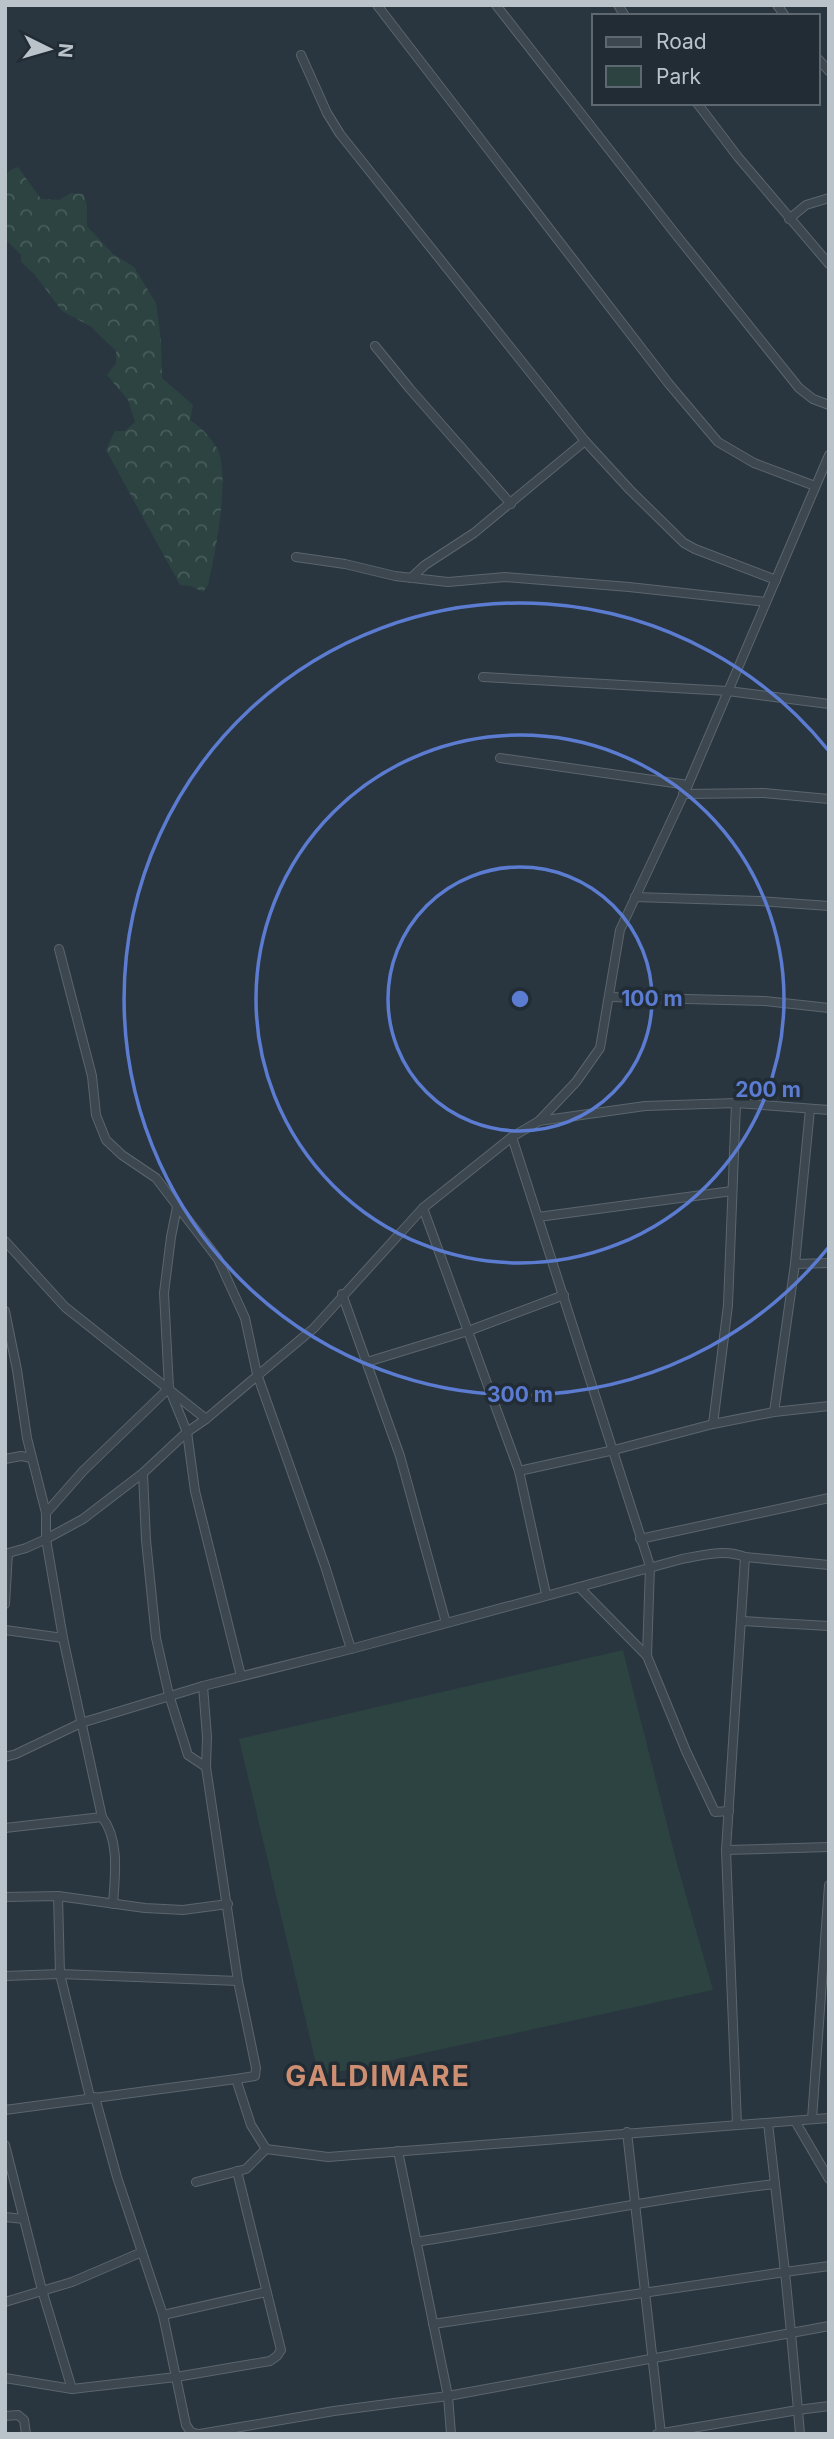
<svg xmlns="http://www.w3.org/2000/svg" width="834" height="2439" font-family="Inter,sans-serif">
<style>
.forest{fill:url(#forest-crowns)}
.green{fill:#2c4341}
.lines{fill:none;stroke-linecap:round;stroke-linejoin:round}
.street-casing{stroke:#5b656d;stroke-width:10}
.street{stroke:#3d4750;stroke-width:8}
.ring{fill:none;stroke:#5c7cd2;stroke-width:3.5}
.labels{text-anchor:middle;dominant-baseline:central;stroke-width:7;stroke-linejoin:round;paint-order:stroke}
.district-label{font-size:28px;font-weight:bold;letter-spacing:2px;fill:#cd8e72;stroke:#212c35}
.centre{fill:#5c7cd2;stroke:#212c35;stroke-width:3.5}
.ring-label{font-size:21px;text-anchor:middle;font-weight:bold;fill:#5c7cd2;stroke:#212c35;stroke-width:7;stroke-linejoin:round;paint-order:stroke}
</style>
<defs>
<pattern id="forest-crowns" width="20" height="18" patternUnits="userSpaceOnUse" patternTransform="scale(1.75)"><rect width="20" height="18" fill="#2c4341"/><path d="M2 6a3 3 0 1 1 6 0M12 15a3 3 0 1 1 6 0" fill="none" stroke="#485c5b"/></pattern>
</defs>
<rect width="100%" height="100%" fill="#293640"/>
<!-- forest -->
<path class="forest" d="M18,167L41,199L59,200L71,193L83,194L87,205V226L113,254L134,267L156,303L161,341L162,378L193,405L190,420C201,427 210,437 217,448C231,475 215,555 208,585L203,592L191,586L180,585L106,450L115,431H125L135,422L128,400L107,375L116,363V351L90,326L62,311L35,275L21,262V255L7,241L5,177L9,171Z"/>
<!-- green -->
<path class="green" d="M623,1650L676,1860L713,1990L319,2076L239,1739Z"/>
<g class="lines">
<!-- street casing -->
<g class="street-casing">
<g id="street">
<path d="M377,5L669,384L718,442L754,463L815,486"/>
<path d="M496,5L673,231L799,388L813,399L829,405"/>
<path d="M618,5L625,16"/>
<path d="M777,5L785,16"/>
<path d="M301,55L327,113L340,134L585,441L630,490L684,543L695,549L776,580"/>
<path d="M818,59L829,71"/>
<path d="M697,103L738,157L829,264"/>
<path d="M789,219L806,205L829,198"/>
<path d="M375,346L410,389L511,504"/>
<path d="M296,557L345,564L395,576L448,582L505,577L629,587L766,602"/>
<path d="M411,578L425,565L474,533L585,441"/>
<path d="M483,677L728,691L829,704"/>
<path d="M500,758L688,785"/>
<path d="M683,794L764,793L829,799"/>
<path d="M635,897L759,901L829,906"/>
<path d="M59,949L92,1076L96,1115L106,1140L122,1155L156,1178L218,1259L245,1318L257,1374L325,1566L351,1649"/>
<path d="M609,997L765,1001L829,1008"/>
<path d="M539,1121L645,1106L736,1103L829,1110"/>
<path d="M512,1137L650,1566L647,1656L686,1751L715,1812L729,1811"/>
<path d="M177,1207L171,1237L164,1293L169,1388L187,1432L195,1491L241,1676"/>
<path d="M423,1208L519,1471L546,1594"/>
<path d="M538,1217L732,1191"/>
<path d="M5,1241L65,1307L206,1419"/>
<path d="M795,1264L829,1263"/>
<path d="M342,1294L400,1456L446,1623"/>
<path d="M5,1311L17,1370L27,1438L46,1513V1539L63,1638L102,1817C120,1840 115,1876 113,1904"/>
<path d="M367,1362L468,1331L564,1295"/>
<path d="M774,1412L795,1264L810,1109"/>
<path d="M713,1424L728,1305L736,1103"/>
<path d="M5,1459L21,1456L31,1458"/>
<path d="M519,1471L614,1450L713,1424L774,1412L829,1406"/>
<path d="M143,1473L146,1540L156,1638L169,1695L188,1755L206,1767"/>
<path d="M46,1513L83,1471L169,1388"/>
<path d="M640,1539L829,1498"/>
<path d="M5,1554L26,1548L46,1539L83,1519L143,1473L187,1432L206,1419L314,1328L423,1208L512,1137L539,1121L576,1082L600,1048L620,930L688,785L829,455"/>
<path d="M579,1587L647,1656"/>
<path d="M5,1604L8,1553"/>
<path d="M742,1621L829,1626"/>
<path d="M5,1630L63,1638"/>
<path d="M5,1757L16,1754L81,1723L203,1686"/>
<path d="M5,1828L102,1817"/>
<path d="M726,1850L829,1847"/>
<path d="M58,1896L60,1974L90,2097"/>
<path d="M5,1897L58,1896L145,1908L183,1910L228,1904"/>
<path d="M5,1976L60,1974L238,1981"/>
<path d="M236,2079L255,2076L256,2068L238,1981L206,1767L207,1737L203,1686L351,1649L682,1559C703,1555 725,1549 745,1557L829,1565"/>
<path d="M95,2097L117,2177L163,2315L186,2425L191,2432L198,2434"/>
<path d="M5,2110L236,2079L251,2125L266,2149L328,2157L829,2118"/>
<path d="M812,2119L829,1885"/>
<path d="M795,2121L829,2179"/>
<path d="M737,2125L726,1850L745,1557"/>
<path d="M627,2132L661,2434"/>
<path d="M5,2145L42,2290L72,2389"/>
<path d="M398,2151L448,2396L451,2434"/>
<path d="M196,2182L246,2169L266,2149"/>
<path d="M5,2217L24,2219"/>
<path d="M416,2242C536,2223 655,2198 775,2184"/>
<path d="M5,2302L72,2282L142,2252"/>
<path d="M163,2315L266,2292"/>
<path d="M433,2324L785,2272L768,2123"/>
<path d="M5,2378L72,2389L176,2377L270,2361L277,2356L281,2350L237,2171"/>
<path d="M5,2416L18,2415L24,2420L26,2434"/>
<path d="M200,2434L334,2411L448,2396L791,2333L785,2272L829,2266"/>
<path d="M657,2434L798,2410L791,2333L829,2326"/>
<path d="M800,2434L798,2410L829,2406"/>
</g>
</g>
<!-- street -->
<use href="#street" class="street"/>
</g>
<!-- distance rings -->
<g class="ring">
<circle cx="520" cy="999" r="132"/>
<circle cx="520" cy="999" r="264"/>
<path d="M828 1248A396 396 0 1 1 828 750"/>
</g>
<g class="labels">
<!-- district labels -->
<g class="district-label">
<text x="378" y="2076">GALDIMARE</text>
</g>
</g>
<circle cx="520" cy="999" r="10" class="centre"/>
<g class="ring-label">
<text x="652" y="1006">100 m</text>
<text x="768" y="1097">200 m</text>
<text x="520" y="1402">300 m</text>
</g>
<!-- border -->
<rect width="834" height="2439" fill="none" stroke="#bac2ca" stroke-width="14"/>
<!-- legend -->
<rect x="592" y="14" width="228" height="91" fill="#212c35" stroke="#5e6871" stroke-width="2"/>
<rect x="606" y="37" width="35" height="10" fill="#3d4750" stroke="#5e6871" stroke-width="2"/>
<text x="656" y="49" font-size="21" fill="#bac2ca">Road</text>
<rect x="606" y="66" width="35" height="21" fill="#2c4341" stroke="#5e6871" stroke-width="2"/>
<text x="656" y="84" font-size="21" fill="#bac2ca">Park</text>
<!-- north arrow -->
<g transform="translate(49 49) rotate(95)" stroke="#212c35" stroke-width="5" paint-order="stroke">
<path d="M0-5L12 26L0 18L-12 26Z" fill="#bac2ca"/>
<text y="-10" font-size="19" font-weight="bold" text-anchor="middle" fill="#bac2ca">N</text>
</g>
</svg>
